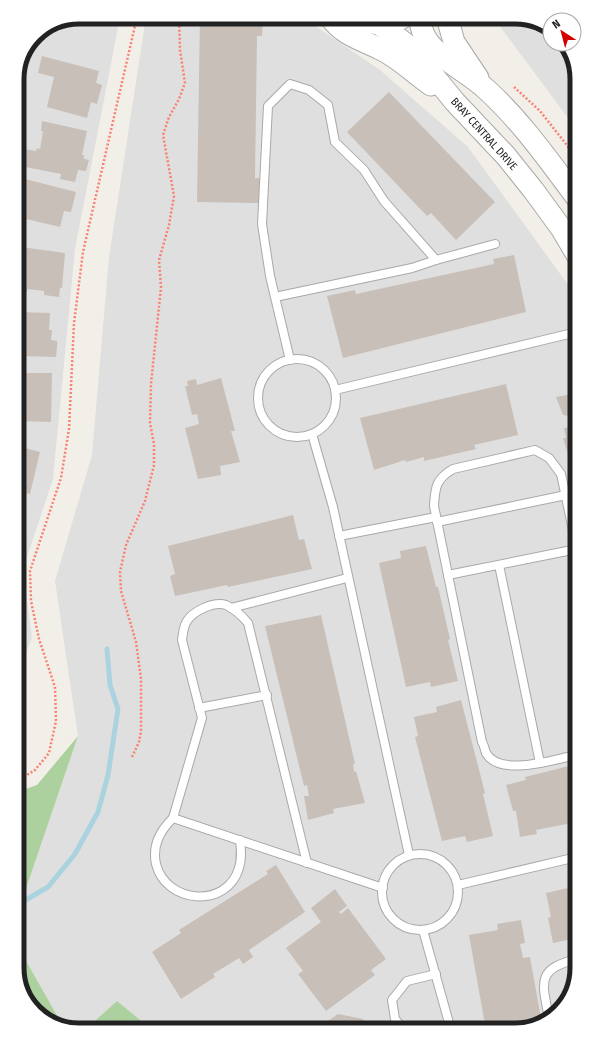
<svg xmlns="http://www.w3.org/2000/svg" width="594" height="1047" font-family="'Fira Sans Condensed',sans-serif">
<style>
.residential{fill:#e0dfdf}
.forest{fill:#add19e}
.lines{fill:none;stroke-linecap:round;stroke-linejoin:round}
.stream{stroke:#aad3df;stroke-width:5}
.building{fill:#c7bfb8}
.service-casing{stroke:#a9a9a9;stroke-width:10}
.tertiary-casing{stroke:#a9a9a9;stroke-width:23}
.path{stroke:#fa8072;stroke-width:2.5;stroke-dasharray:2 2;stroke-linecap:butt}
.service{stroke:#fff;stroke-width:8}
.tertiary{stroke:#fff;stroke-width:21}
.labels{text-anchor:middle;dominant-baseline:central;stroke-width:3;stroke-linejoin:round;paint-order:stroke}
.street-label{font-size:11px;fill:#222;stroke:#fff}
.rim{fill:none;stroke:#222;stroke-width:5}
</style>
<rect width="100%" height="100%" fill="#f2efe9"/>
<!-- residential -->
<g class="residential">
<path d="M79,17H120L75,249L53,479L23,569L32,638L17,674V75L35,35Z"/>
<path d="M146,17H302L380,70L468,147L577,297V969L567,1002L542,1024L515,1030H152L117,1002L85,1030H75L63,1026L17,945V915L78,736L55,581L92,455L109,257Z"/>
<path d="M493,17H520L550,28V44H564L571,52L577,79V130Z"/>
</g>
<!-- forest -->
<g class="forest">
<path d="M78,736L17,915V792L37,785Z"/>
<path d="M17,945L63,1026L44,1019L23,995L17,968Z"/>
<path d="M117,1001L152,1030H85Z"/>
</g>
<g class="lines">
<!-- stream -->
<path class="stream" d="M17,905L48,887L75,854L98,812L108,775L118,709L110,685L107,649"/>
</g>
<!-- building -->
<g class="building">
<path d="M200,17H263L262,36H257L255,178H260L259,203L197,202Z"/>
<path d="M42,56L99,71L96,83L102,85L97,104L91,102L87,118L47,107L54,77L38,73Z"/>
<path d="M389,92L495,202L456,240L431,213L427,216L347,132Z"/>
<path d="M42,121L87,131L82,155H84V159L89,160L86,171L78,170L75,182L60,179L61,174L20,166L23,149L36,151L37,148L40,149L43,131H41Z"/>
<path d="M17,177L76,192L71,212L64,211L60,227L22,218L27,199L17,196Z"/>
<path d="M21,247L65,253L62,288H60L59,297L44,295V291L27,289V292L17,291V271Z"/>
<path d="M514,255L526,312L343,358L327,296L355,290L356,294L494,264L493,259Z"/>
<path d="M17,312L50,313L49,330H52L51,340L57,341V347L56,357L17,356Z"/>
<path d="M17,373H52L51,422L17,421Z"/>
<path d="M221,378L235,431H231L240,462L220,466L221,475L198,479L185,428L199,424L197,414L192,415L185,386H188L187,381L196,379L197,385Z"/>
<path d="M506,384L518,435L474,445L476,449L424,461V457L406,462L405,460L374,470L360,418Z"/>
<path d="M577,393V497L571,478L575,477L563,438H566L564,428L574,427L570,416L563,415L556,397Z"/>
<path d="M17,446L40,452L30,494L17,491Z"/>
<path d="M17,511L26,513L19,550L17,549Z"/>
<path d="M293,515L299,540L304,539L312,569L228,587L227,585L175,596L170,576L175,574L168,546Z"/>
<path d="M426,546L436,587H438L450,639L448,640L458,681L431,687L430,682L406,687L379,563L401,558L400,551Z"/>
<path d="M321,615L355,764H353L354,772L356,771L365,803L333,809L334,813L308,820L304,796H309L307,785L304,786L265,626Z"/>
<path d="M461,700L485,793L483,794L493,836L467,842L465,836L442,841L415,737L418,736L414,717L437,712L436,707Z"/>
<path d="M577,764V822L536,830L537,834L520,837L516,811H513L506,785L526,780L525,777Z"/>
<path d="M276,865L305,912L249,950L253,957L243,964L239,958L213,974L215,977L181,999L152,952L181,933L179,930L268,874L266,871Z"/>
<path d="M577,886V938L553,943L548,918L551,917L546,893Z"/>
<path d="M335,889L347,906L339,912L341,914L348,908L386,959L371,970L375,975L326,1011L298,974L303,971L286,948L321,922L311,908Z"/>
<path d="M521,920L525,943L520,944L523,958L530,957L542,1024L515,1030H486L469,935L498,930L497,924Z"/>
<path d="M338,1014L363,1019L370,1030H301L314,1022L318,1028Z"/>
</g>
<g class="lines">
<!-- service casing -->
<g class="service-casing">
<g id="service">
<path d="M436,260L495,244"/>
<path d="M275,297L412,268L436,260L384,201L364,170L335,142L328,105L309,90L290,84L268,106L262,224L270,276L290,360"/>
<circle cx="297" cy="398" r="39"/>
<path d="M335,390L577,332"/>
<path d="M312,434L333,507L409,855"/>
<path d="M437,522L566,495"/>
<path d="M339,536L436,517"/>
<path d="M499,565L540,763"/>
<path d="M448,575L577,549"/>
<path d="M231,608L347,578"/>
<path d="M199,708L267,695"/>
<path d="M577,753L572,756C552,760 499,777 486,753C485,750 484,745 482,742L434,506C435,487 436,479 453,469L535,450L549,458L561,474L577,549"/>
<path d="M173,818L383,888"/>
<path d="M240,840C241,850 242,858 239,868C227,909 166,904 156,864C152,845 160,831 173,818L202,718L182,640C183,634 183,627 187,621C193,611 214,601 226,605C235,609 242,616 248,623L307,863"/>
<circle cx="420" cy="892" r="38"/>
<path d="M458,885L577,857"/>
<path d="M423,930L451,1030"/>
<path d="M549,1018C542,982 536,969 577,959"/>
<path d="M404,1030L395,1019L392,1000L407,981L436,974"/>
</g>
</g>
<!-- tertiary casing -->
<g class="tertiary-casing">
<g id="tertiary">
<path d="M330,17C344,37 364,40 384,51C401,60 415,74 431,85"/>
<path d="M357,17C372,26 389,26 404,17"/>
<path d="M420,17C420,26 423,35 429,43C445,63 469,73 487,90C522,122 549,161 577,198"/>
<path d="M447,17L454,42L478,78"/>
<path d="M379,24L410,47L455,102L506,156L534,191L561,228L577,255"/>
</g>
</g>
<!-- path -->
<g class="path">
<path d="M514,87L540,111L577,158"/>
<path d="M132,757L139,742L141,731V679L136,642L121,591L120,572L126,545L145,501L154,465V444L150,423L151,384L161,287L159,260L169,225L174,196L163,135L169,117L179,99L185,83L180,50L179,17"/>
<path d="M17,781L35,770L49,753L56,721L55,687L39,639L31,601L30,571L61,478L69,429L74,323L83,252L137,17"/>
</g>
<!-- service -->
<use href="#service" class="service"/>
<!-- tertiary -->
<use href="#tertiary" class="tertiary"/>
</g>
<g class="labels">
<!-- street labels -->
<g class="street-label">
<text transform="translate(484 134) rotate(48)">BRAY CENTRAL DRIVE</text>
</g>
</g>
<!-- crop -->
<path d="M0 0H594V1047H0ZM79 24H515A55 55 0 0 1 570 79V968A55 55 0 0 1 515 1023H79A55 55 0 0 1 24 968V79A55 55 0 0 1 79 24Z" fill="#fff" fill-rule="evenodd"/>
<path class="rim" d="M79 24H515A55 55 0 0 1 570 79V968A55 55 0 0 1 515 1023H79A55 55 0 0 1 24 968V79A55 55 0 0 1 79 24Z"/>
<!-- north arrow -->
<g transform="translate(562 32) rotate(324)"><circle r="19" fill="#ffffff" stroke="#a7a7a7"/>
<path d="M0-3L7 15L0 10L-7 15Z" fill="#d40000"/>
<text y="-6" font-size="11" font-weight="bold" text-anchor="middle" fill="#222222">N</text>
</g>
</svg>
